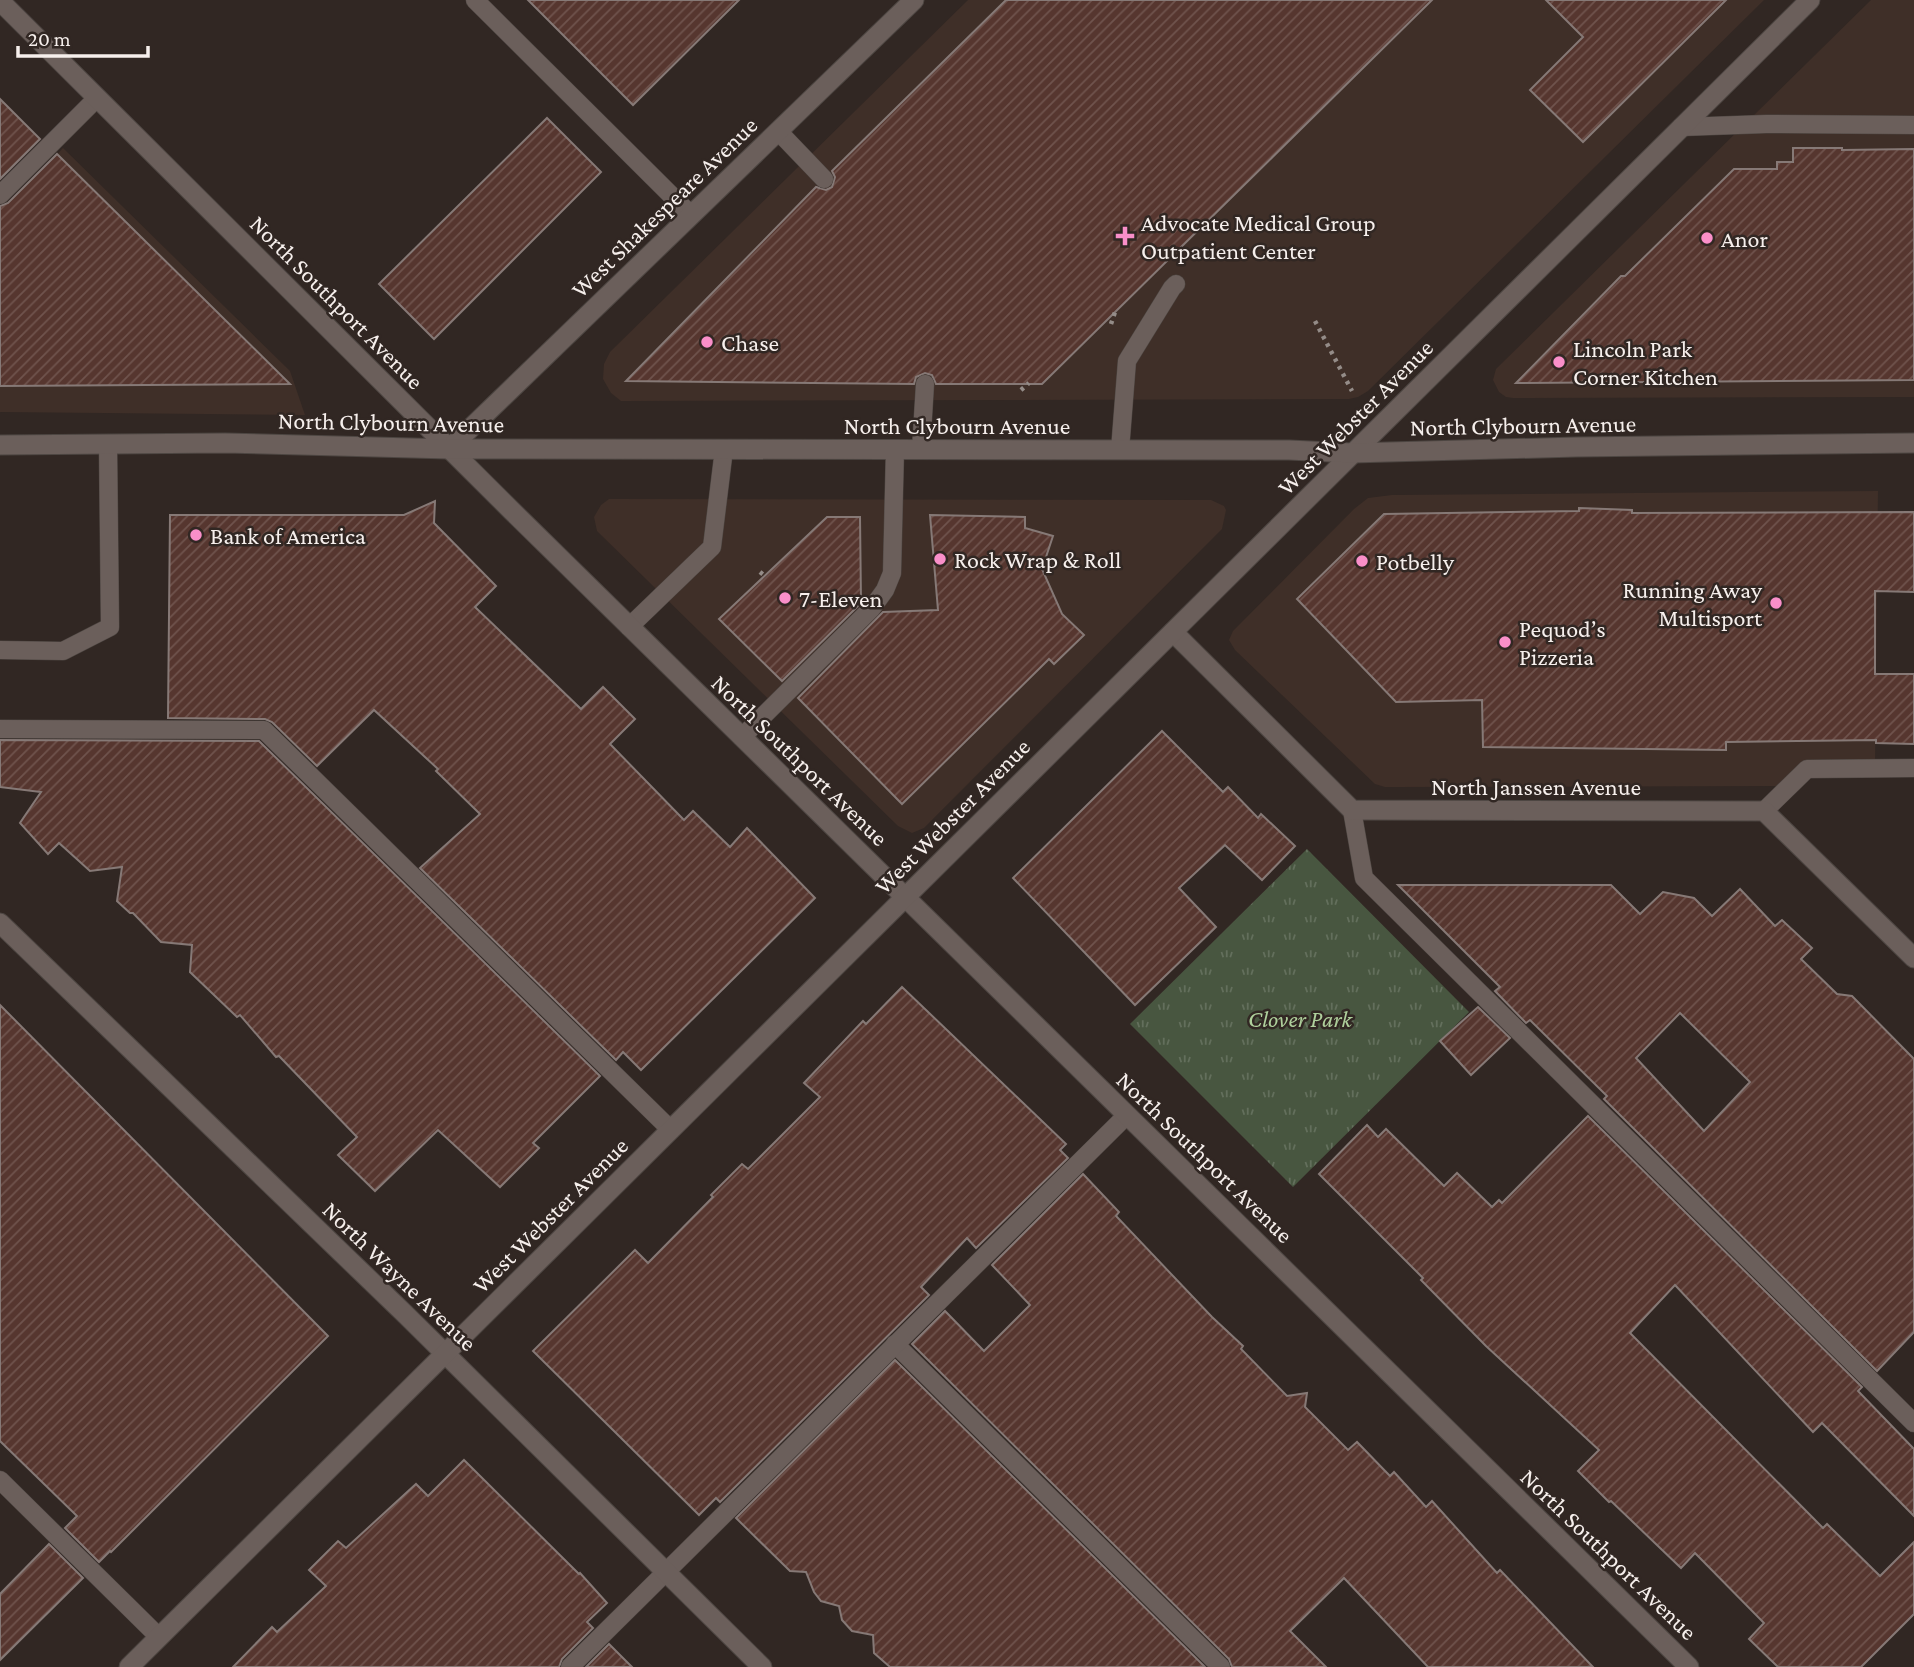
<svg xmlns="http://www.w3.org/2000/svg" width="1914" height="1667" font-family="'Crimson Pro',serif">
<style>
.built{fill:#3f2f28}
.park{fill:url(#park-tufts)}
.building{fill:url(#building-hatch);stroke:#867976;stroke-width:2;fill-rule:evenodd}
.lines{fill:none;stroke-linecap:round;stroke-linejoin:round}
.service-casing{stroke:#4d4642;stroke-width:19}
.minor-casing{stroke:#4d4642;stroke-width:21}
.tertiary-casing{stroke:#4d4642;stroke-width:21}
.secondary-casing{stroke:#4d4642;stroke-width:21}
.path{stroke:#948c88;stroke-width:4.5;stroke-dasharray:3.5 5;stroke-linecap:butt}
.service{stroke:#6b5f5b;stroke-width:18}
.minor{stroke:#6b5f5b;stroke-width:19}
.tertiary{stroke:#6b5f5b;stroke-width:19}
.secondary{stroke:#6b5f5b;stroke-width:19}
.poi-dot{fill:#f98fc9;stroke:#312723;stroke-width:2.5}
.labels{text-anchor:middle;dominant-baseline:central;stroke-width:5;stroke-linejoin:round;paint-order:stroke}
.street-label{font-size:24px;fill:#f6efec;stroke:#312723}
.poi-label{font-size:24px;fill:#f6efec;stroke:#312723;text-anchor:start}
.park-label{font-size:24px;font-style:italic;fill:#afd09c;stroke:#312723}
</style>
<defs>
<pattern id="park-tufts" width="24" height="20" patternUnits="userSpaceOnUse" patternTransform="scale(1.75)"><rect width="24" height="20" fill="#485640"/><path d="M3 7l-1-3M5 7V3M7 7l1-3M15 17l-1-3M17 17v-4M19 17l1-3" fill="none" stroke="#636f5c"/></pattern>
<pattern id="building-hatch" width="6" height="6" patternUnits="userSpaceOnUse" patternTransform="scale(1.75)"><rect width="6" height="6" fill="#56362f"/><path d="M-1 1l2-2M0 6l6-6M5 7l2-2" fill="none" stroke="#6f534d"/></pattern>
</defs>
<rect width="100%" height="100%" fill="#312723"/>
<!-- built -->
<g class="built">
<path d="M968,0H1764L1368,391L1358,397L1349,399L621,401L611,393L603,379L604,364L610,352Z"/>
<path d="M1871,0H1914V397L1513,398L1506,397L1499,392L1493,380L1496,369Z"/>
<path d="M63,148L290,371L305,415L0,412V216Z"/>
<path d="M1878,491L1875,769H1807L1790,786L1385,787L1375,784L1235,650L1229,640L1233,631L1354,509L1368,498L1392,495Z"/>
<path d="M609,499L1211,500L1224,506L1226,510L1222,529L924,828L912,833L898,826L597,531L594,517L601,505Z"/>
</g>
<!-- park -->
<path class="park" d="M1307,849L1469,1012L1293,1187L1130,1024Z"/>
<!-- building -->
<g class="building">
<path d="M528,0H739L633,105Z"/>
<path d="M1006,0H1432L1042,384H936L932,375L925,373L916,377L914,384L626,381L816,187L826,190L832,187L835,177L832,171Z"/>
<path d="M1546,0H1726L1583,142L1530,90L1583,37Z"/>
<path d="M0,99L40,139L0,179Z"/>
<path d="M547,118L601,172L434,339L379,284Z"/>
<path d="M1793,148H1842V150L1914,149V380L1516,383L1621,276H1625L1734,169H1777V162H1793Z"/>
<path d="M57,154L290,384L0,386V206L8,203Z"/>
<path d="M435,501L434,523L496,586L475,607L581,709L603,687L635,719L610,744L684,820L693,811L730,847L747,828L815,898L641,1070L623,1052L616,1060L420,868L480,814L436,771L438,769L374,710L317,766L272,722L265,719L168,718L170,515H404Z"/>
<path d="M1579,508L1632,510V513L1914,512V592L1875,591V674H1914V744L1876,743V740L1726,742V750L1483,747L1482,700L1396,702L1297,599L1384,514L1579,511Z"/>
<path d="M930,515L1025,517V528L1053,536L1042,569L1062,614L1084,635L1054,664L1049,659L902,804L798,698L883,612L938,610Z"/>
<path d="M827,517H860L861,603L782,681L719,619Z"/>
<path d="M1162,731L1223,792L1228,787L1258,818L1261,814L1295,846L1262,880L1225,845L1179,888L1216,927L1135,1005L1013,878Z"/>
<path d="M0,740L259,741L600,1076L533,1143L539,1148L500,1187L438,1130L375,1191L338,1155L357,1137L279,1056L276,1057L240,1015L237,1017L190,972L192,945L161,942L133,913H130L117,901L122,867L90,871L59,843L48,854L20,823L41,792L0,787Z"/>
<path d="M1398,885H1611L1640,914L1663,892L1694,898L1712,916L1740,889L1775,926L1782,920L1812,948L1801,959L1837,994L1852,996L1914,1059V1332L1877,1371L1604,1099L1607,1096L1530,1020L1526,1023L1495,991L1500,987ZM1680,1013L1750,1082L1704,1131L1636,1058Z"/>
<path d="M902,987L1066,1144L1060,1150L1068,1158L976,1248L967,1238L921,1287L929,1295L720,1502L716,1498L699,1515L533,1351L635,1250L648,1263L713,1197L711,1195L742,1164L748,1169L820,1097L804,1083L863,1021L866,1024Z"/>
<path d="M0,1005L328,1336L111,1552L110,1551L99,1562L65,1528L77,1516L0,1441Z"/>
<path d="M1478,1007L1510,1038L1471,1075L1440,1041Z"/>
<path d="M1588,1116L1862,1387L1858,1391L1914,1449V1516L1822,1423L1813,1432L1675,1285L1630,1333L1823,1528L1827,1524L1880,1576L1914,1542V1614L1861,1667H1778L1749,1639L1764,1623L1695,1553L1681,1568L1611,1501L1609,1502L1578,1471L1599,1450L1486,1346L1421,1280L1423,1278L1319,1174L1367,1125L1378,1137L1386,1129L1444,1186L1457,1173L1492,1207L1499,1200L1502,1203Z"/>
<path d="M1083,1174L1119,1212L1116,1216L1212,1317L1243,1346L1241,1349L1287,1396L1307,1393L1305,1407L1348,1450L1357,1442L1390,1476L1394,1472L1426,1507L1432,1501L1497,1573L1500,1570L1593,1667H1428L1344,1578L1290,1631L1326,1667H1232L1229,1659L912,1344L945,1311L984,1351L1030,1305L992,1265Z"/>
<path d="M895,1360L1205,1667H890L874,1653L873,1635L852,1631L842,1620L839,1606L821,1601L814,1592L806,1572L790,1571L736,1518Z"/>
<path d="M464,1460L579,1574L580,1573L607,1603L587,1622L593,1628L562,1659L559,1667H233L272,1627L277,1632L326,1586L309,1570L338,1541L346,1548L416,1484L428,1496Z"/>
<path d="M49,1544L83,1578L0,1660V1594Z"/>
<path d="M609,1644L632,1667H586Z"/>
</g>
<g class="lines">
<!-- service casing -->
<g class="service-casing">
<g id="service">
<path d="M475,0L691,215"/>
<path d="M1681,127L1766,124L1914,125"/>
<path d="M778,131L824,179"/>
<path d="M0,195L97,98"/>
<path d="M921,449L925,384"/>
<path d="M1120,450L1127,361L1172,288L1176,284"/>
<path d="M629,627L712,547L724,449"/>
<path d="M0,650L63,651L110,627L108,444"/>
<path d="M0,729L264,730L671,1130"/>
<path d="M742,737L872,608L885,590L892,573L895,449"/>
<path d="M1352,810L1364,878L1914,1423"/>
<path d="M1764,811L1807,769L1914,768"/>
<path d="M895,1344L1221,1667"/>
<path d="M0,1480L159,1637"/>
<path d="M570,1667L1127,1115"/>
</g>
</g>
<!-- minor casing -->
<g class="minor-casing">
<g id="minor">
<path d="M0,1L512,511L1689,1667"/>
<path d="M449,449L914,0"/>
<path d="M1173,632L1352,810L1764,811L1914,958"/>
<path d="M0,923L405,1314L762,1667"/>
</g>
</g>
<!-- tertiary casing -->
<g class="tertiary-casing">
<path id="tertiary" d="M129,1667L1810,0"/>
</g>
<!-- secondary casing -->
<g class="secondary-casing">
<path id="secondary" d="M0,445L225,443L449,449L1289,450L1352,453L1576,447L1914,443"/>
</g>
<!-- path -->
<g class="path">
<path d="M1315,321L1352,391"/>
<path d="M1111,324L1115,312"/>
<path d="M1021,390L1029,383"/>
<path d="M760,572L765,576"/>
</g>
<!-- service -->
<use href="#service" class="service"/>
<!-- minor -->
<use href="#minor" class="minor"/>
<!-- tertiary -->
<use href="#tertiary" class="tertiary"/>
<!-- secondary -->
<use href="#secondary" class="secondary"/>
</g>
<!-- markers -->
<g class="poi-dot">
<path d="M1121.5 225.5h7v7h7v7h-7v7h-7v-7h-7v-7h7z"/>
<circle cx="1707" cy="238" r="7"/>
<circle cx="707" cy="342" r="7"/>
<circle cx="1559" cy="362" r="7"/>
<circle cx="196" cy="535" r="7"/>
<circle cx="940" cy="559" r="7"/>
<circle cx="1362" cy="561" r="7"/>
<circle cx="785" cy="598" r="7"/>
<circle cx="1776" cy="603" r="7"/>
<circle cx="1505" cy="642" r="7"/>
</g>
<g class="labels">
<!-- street labels -->
<g class="street-label">
<text transform="translate(664 207) rotate(-44)">West Shakespeare Avenue</text>
<text transform="translate(337 302) rotate(45)">North Southport Avenue</text>
<text transform="translate(1355 417) rotate(-45)">West Webster Avenue</text>
<text transform="translate(391 422) rotate(1)">North Clybourn Avenue</text>
<text x="957" y="425">North Clybourn Avenue</text>
<text transform="translate(1523 425) rotate(-1)">North Clybourn Avenue</text>
<text transform="translate(800 760) rotate(44)">North Southport Avenue</text>
<text x="1536" y="786">North Janssen Avenue</text>
<text transform="translate(952 816) rotate(-45)">West Webster Avenue</text>
<text transform="translate(1205 1157) rotate(44)">North Southport Avenue</text>
<text transform="translate(550 1215) rotate(-45)">West Webster Avenue</text>
<text transform="translate(400 1276) rotate(44)">North Wayne Avenue</text>
<text transform="translate(1609 1554) rotate(44)">North Southport Avenue</text>
</g>
<!-- poi labels -->
<g class="poi-label">
<text x="1141" y="222">Advocate Medical Group<tspan x="1141" dy="28">Outpatient Center</tspan></text>
<text x="1721" y="238">Anor</text>
<text x="721" y="342">Chase</text>
<text x="1573" y="348">Lincoln Park<tspan x="1573" dy="28">Corner Kitchen</tspan></text>
<text x="210" y="535">Bank of America</text>
<text x="954" y="559">Rock Wrap &amp; Roll</text>
<text x="1376" y="561">Potbelly</text>
<text x="1762" y="589" text-anchor="end">Running Away<tspan x="1762" dy="28">Multisport</tspan></text>
<text x="799" y="598">7-Eleven</text>
<text x="1519" y="628">Pequod’s<tspan x="1519" dy="28">Pizzeria</tspan></text>
</g>
<!-- park labels -->
<g class="park-label">
<text x="1300" y="1018">Clover Park</text>
</g>
</g>
<!-- scale -->
<path d="M18 46v10h130v-10" fill="none" stroke="#f6efec" stroke-width="3.5"/>
<text x="28" y="46" font-size="21" fill="#f6efec" stroke="#312723" stroke-width="5" paint-order="stroke">20 m</text>
</svg>
